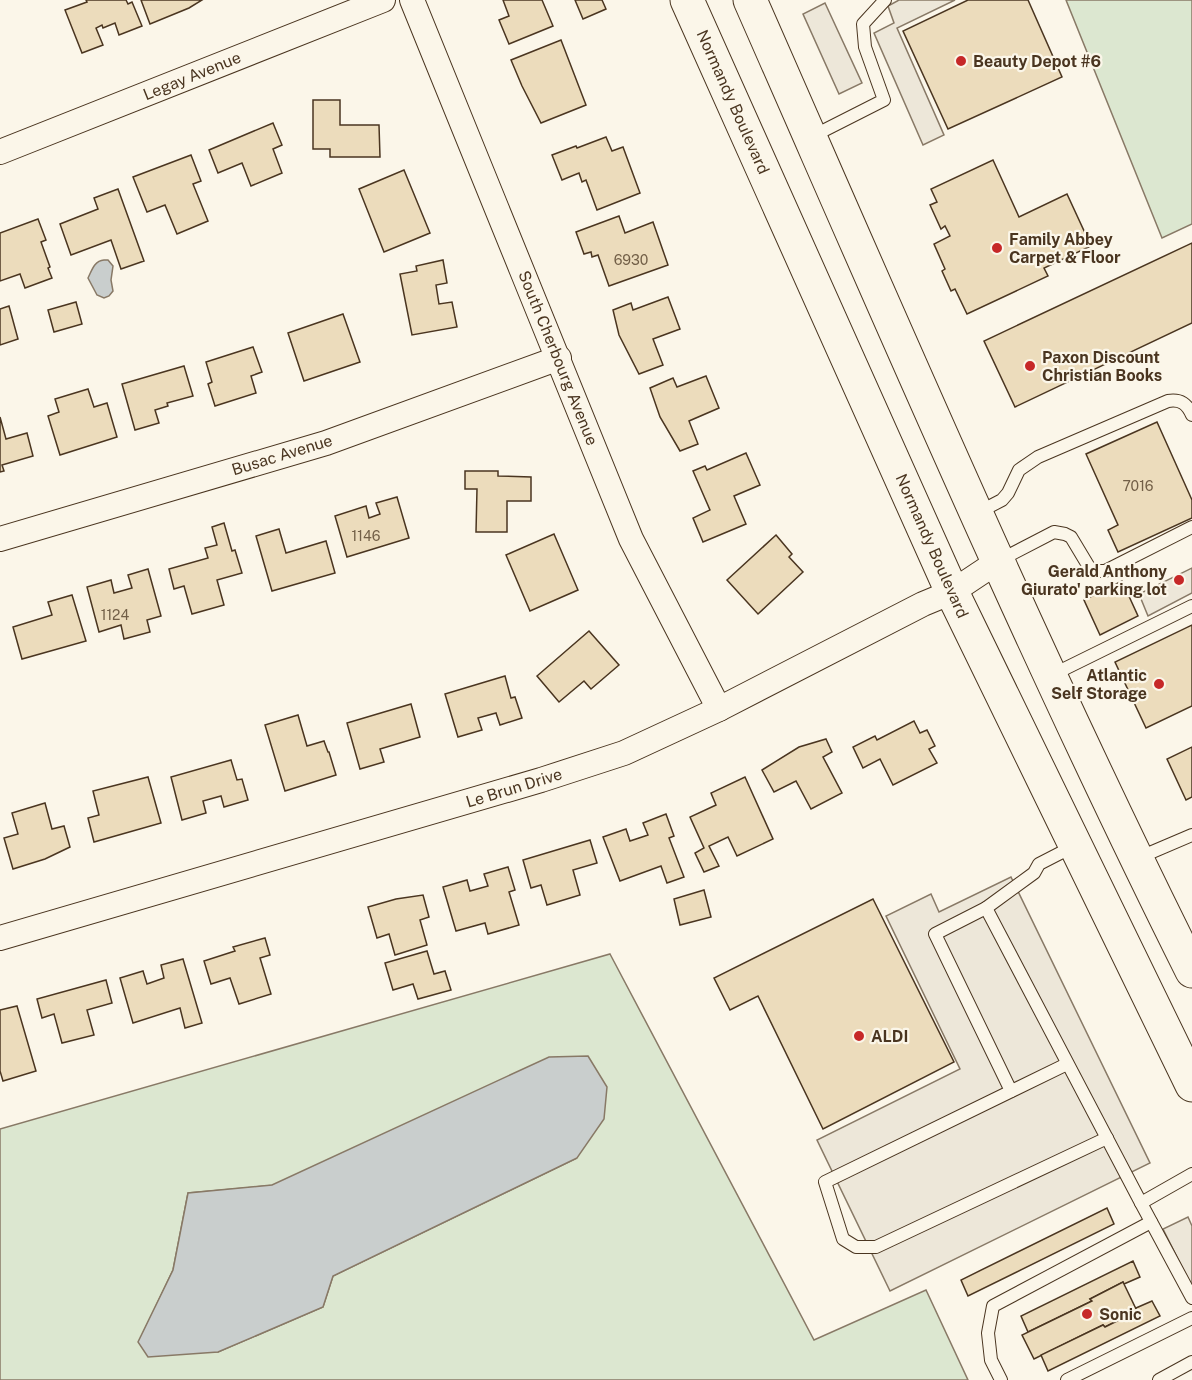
<svg xmlns="http://www.w3.org/2000/svg" width="1192" height="1380" font-family="'Public Sans',sans-serif">
<style>
.green{fill:#dce7d0;stroke:#887966;stroke-width:1.5;fill-rule:evenodd}
.parking{fill:#ede7d9;stroke:#887966;stroke-width:1.5}
.water{fill:#c9cecd;stroke:#887966;stroke-width:1.5}
.building{fill:#ecdcbc;stroke:#4a3520;stroke-width:1.5}
.lines{fill:none;stroke-linecap:round;stroke-linejoin:round}
.service-casing{stroke:#4a3520;stroke-width:14}
.minor-casing{stroke:#4a3520;stroke-width:26}
.primary-casing{stroke:#4a3520;stroke-width:35}
.service{stroke:#fbf6e9;stroke-width:12}
.minor{stroke:#fbf6e9;stroke-width:24}
.primary{stroke:#fbf6e9;stroke-width:33}
.poi-dot{fill:#c62828;stroke:#fbf6e9;stroke-width:2}
.labels{text-anchor:middle;dominant-baseline:central;stroke-width:4.5;stroke-linejoin:round;paint-order:stroke}
.number-label{font-size:14px;fill:#725f47}
.poi-label{font-size:16px;font-weight:bold;fill:#4a3520;stroke:#fbf6e9;text-anchor:start}
.street-label{font-size:16px;fill:#4a3520;stroke:#fbf6e9}
</style>
<rect width="100%" height="100%" fill="#fbf6e9"/>
<!-- green -->
<g class="green">
<path d="M1066,0H1192V224L1162,238Z"/>
<path d="M610,954L814,1340L926,1290L968,1380H0V1129ZM577,1158L333,1276L323,1307L218,1352L139,1342L173,1270L188,1193Z"/>
</g>
<!-- parking -->
<g class="parking">
<path d="M899,0H955L897,28L944,135L923,145L874,33L894,23L888,6Z"/>
<path d="M825,3L862,83L839,94L803,14Z"/>
<path d="M1192,568V593L1148,616L1139,594Z"/>
<path d="M1011,877L1150,1163L890,1291L817,1140L960,1069L886,916L931,894L939,912Z"/>
<path d="M1188,1217L1192,1226V1287L1163,1229Z"/>
</g>
<!-- water -->
<g class="water">
<path d="M104,260H108L113,266L111,280L113,291L109,296L104,298L97,295L88,278C92,270 94,261 104,260Z"/>
<path d="M588,1056L607,1087L604,1119L577,1158L333,1276L323,1307L218,1352L148,1357L138,1342L173,1270L188,1193L272,1185L549,1057Z"/>
</g>
<!-- building -->
<g class="building">
<path d="M86,0H126L128,4L132,2L142,26L119,35L115,23L103,28L102,25L96,28L103,45L82,53L65,10L87,2Z"/>
<path d="M141,0H202L189,8L150,24Z"/>
<path d="M503,0H542L553,26L509,44L499,20L509,16Z"/>
<path d="M575,0H602L606,9L583,19Z"/>
<path d="M968,0H1028L1062,77L948,129L903,31Z"/>
<path d="M561,40L586,105L541,123L522,86L511,60Z"/>
<path d="M313,100H340V125H379L380,157H330V149H313Z"/>
<path d="M273,123L282,145L273,149L282,173L251,186L242,163L218,173L209,150Z"/>
<path d="M606,137L612,151L623,147L640,193L597,210L586,180L582,182L579,173L562,180L552,155L576,146L577,148Z"/>
<path d="M191,155L201,181L193,184L208,221L177,234L165,205L147,212L133,177Z"/>
<path d="M993,160L1019,217L1067,194L1091,246L1044,268L1048,276L967,314L955,289L951,291L942,271L945,269L934,244L950,236L945,226L941,229L930,205L937,202L931,189Z"/>
<path d="M404,170L430,233L384,252L359,189Z"/>
<path d="M118,189L144,261L121,269L111,240L71,255L60,224L98,209L94,198Z"/>
<path d="M619,216L625,233L653,222L668,265L609,286L598,255L592,257L591,252L584,254L576,232Z"/>
<path d="M38,219L46,240L41,242L50,267L48,268L52,278L25,288L20,274L0,281V233Z"/>
<path d="M1192,243V323L1015,407L984,341Z"/>
<path d="M443,260L447,283L436,285L439,304L452,302L457,327L412,335L400,274L417,271L416,266Z"/>
<path d="M668,297L680,329L653,339L663,365L639,374L619,335L613,310L631,303L633,310Z"/>
<path d="M76,302L82,324L54,332L48,310Z"/>
<path d="M9,306L18,339L0,345V309Z"/>
<path d="M343,314L360,362L304,381L288,333Z"/>
<path d="M253,347L262,372L251,376L256,393L215,406L208,384L212,382L206,362Z"/>
<path d="M184,366L193,396L167,403L168,406L155,410L159,423L135,430L122,384Z"/>
<path d="M706,376L719,408L689,421L698,444L680,451L660,417L650,388L673,378L677,387Z"/>
<path d="M88,389L94,407L107,403L117,437L60,455L48,416L59,412L55,399Z"/>
<path d="M0,417L6,439L27,433L33,456L2,465L4,471L0,472Z"/>
<path d="M1157,422L1192,500V518L1118,552L1108,530L1118,525L1086,454Z"/>
<path d="M746,453L760,485L734,496L746,524L703,542L693,518L710,510L693,471L705,466L707,470Z"/>
<path d="M465,471H498V476L531,477V501H507V532H476L477,489H465Z"/>
<path d="M397,497L409,538L347,557L335,516L366,506L369,518L380,514L376,503Z"/>
<path d="M224,523L232,551L235,550L242,573L217,580L224,605L192,614L184,586L174,589L169,569L208,558L205,548L217,545L212,527Z"/>
<path d="M279,529L286,553L326,541L335,573L272,591L256,536Z"/>
<path d="M554,534L578,590L530,611L506,555Z"/>
<path d="M776,535L792,554L789,557L803,572L758,614L727,580Z"/>
<path d="M148,569L161,616L147,620L150,632L124,639L121,625L99,632L87,587L111,580L114,593L132,588L128,575Z"/>
<path d="M1122,581L1138,616L1100,635L1084,600Z"/>
<path d="M72,595L86,641L22,659L13,627L52,615L48,602Z"/>
<path d="M1192,625V706L1146,728L1115,662Z"/>
<path d="M589,631L619,665L591,689L584,681L559,702L537,676Z"/>
<path d="M505,676L511,698L515,697L522,718L500,725L496,713L478,718L482,730L458,737L445,694Z"/>
<path d="M411,704L420,737L380,749L384,762L360,769L347,723Z"/>
<path d="M298,715L307,746L324,741L328,752H329L336,775L285,791L265,725Z"/>
<path d="M914,721L920,733L927,730L935,746L929,749L937,763L893,785L880,759L863,768L853,747L875,736L877,740Z"/>
<path d="M826,739L832,752L823,757L842,793L811,809L796,781L774,792L762,770L799,747Z"/>
<path d="M1192,747V797L1186,800L1167,759Z"/>
<path d="M231,760L237,780L242,779L248,800L224,807L221,796L203,801L206,813L182,820L171,777Z"/>
<path d="M148,777L161,823L94,842L88,818L99,815L93,791Z"/>
<path d="M745,777L773,839L737,856L728,837L709,846L719,866L704,872L695,853L704,848L690,817L716,805L711,793Z"/>
<path d="M45,803L52,829L64,826L70,847L45,859L13,869L4,838L18,834L12,813Z"/>
<path d="M666,814L674,836L669,838L684,877L667,883L661,866L620,881L603,837L626,829L630,841L648,835L643,823Z"/>
<path d="M590,840L597,863L573,870L580,895L547,905L541,885L531,888L523,860Z"/>
<path d="M508,867L515,890L509,892L519,925L488,934L485,923L456,931L443,887L467,880L470,891L488,886L484,874Z"/>
<path d="M704,890L711,917L680,925L674,899Z"/>
<path d="M423,895L429,917L420,920L427,945L395,955L389,934L377,938L368,907L396,899Z"/>
<path d="M873,899L954,1062L823,1129L758,996L730,1010L714,978Z"/>
<path d="M265,938L270,955L260,958L271,994L239,1004L230,978L211,984L204,961L235,951L233,947Z"/>
<path d="M427,951L434,974L445,971L451,990L418,999L413,984L393,990L385,963Z"/>
<path d="M183,959L202,1023L185,1028L180,1008L133,1023L120,978L143,971L147,984L164,978L161,965Z"/>
<path d="M106,980L112,1003L87,1010L94,1035L62,1043L54,1014L42,1018L37,999Z"/>
<path d="M17,1006L36,1071L3,1081L0,1071V1010Z"/>
<path d="M1107,1208L1114,1224L968,1296L961,1280Z"/>
<path d="M1133,1261L1140,1277L1124,1284L1123,1282L1090,1299L1092,1301L1028,1332L1021,1316Z"/>
<path d="M1123,1282L1137,1311L1105,1327L1103,1325L1034,1359L1022,1335L1092,1301L1090,1299Z"/>
<path d="M1152,1301L1160,1316L1048,1371L1041,1355L1103,1325L1105,1327L1137,1311L1136,1308Z"/>
</g>
<g class="lines">
<!-- service casing -->
<g class="service-casing">
<g id="service">
<path d="M811,137L884,100L865,47L863,24L885,0"/>
<path d="M977,513L1002,500L1008,493L1019,470L1038,457L1168,401C1181,399 1187,404 1192,415"/>
<path d="M998,561L1054,532L1065,534L1071,537L1089,567L1096,571H1105L1192,527"/>
<path d="M1052,675L1192,606"/>
<path d="M1138,858L1192,835"/>
<path d="M986,908L1141,1203"/>
<path d="M1067,1064L825,1182L843,1239L856,1247H876L1107,1138"/>
<path d="M1011,1091L935,934L986,908L1034,873L1039,864L1074,846"/>
<path d="M1192,1174L1141,1203L1192,1298"/>
<path d="M1001,1380L991,1360L988,1333L993,1306L1151,1222"/>
<path d="M1067,1380L1192,1318"/>
<path d="M1159,1380L1192,1362"/>
</g>
</g>
<!-- minor casing -->
<g class="minor-casing">
<g id="minor">
<path d="M412,0L631,539L719,709"/>
<path d="M0,152L383,0"/>
<path d="M0,539L326,443L559,358"/>
<path d="M0,938L541,780L624,753L719,709L923,604L952,592L997,562"/>
</g>
</g>
<!-- primary casing -->
<g class="primary-casing">
<g id="primary">
<path d="M687,0L952,592L1192,1085"/>
<path d="M750,0C893,325 1033,653 1192,971"/>
</g>
</g>
<!-- service -->
<use href="#service" class="service"/>
<!-- minor -->
<use href="#minor" class="minor"/>
<!-- primary -->
<use href="#primary" class="primary"/>
</g>
<!-- markers -->
<g class="poi-dot">
<circle cx="961" cy="61" r="6"/>
<circle cx="997" cy="248" r="6"/>
<circle cx="1030" cy="366" r="6"/>
<circle cx="1179" cy="580" r="6"/>
<circle cx="1159" cy="684" r="6"/>
<circle cx="859" cy="1036" r="6"/>
<circle cx="1087" cy="1314" r="6"/>
</g>
<g class="labels">
<!-- number labels -->
<g class="number-label">
<text x="631" y="260">6930</text>
<text x="1138" y="486">7016</text>
<text x="366" y="536">1146</text>
<text x="115" y="615">1124</text>
</g>
<!-- poi labels -->
<g class="poi-label">
<text x="973" y="61">Beauty Depot #6</text>
<text x="1009" y="239">Family Abbey<tspan x="1009" dy="18">Carpet &amp; Floor</tspan></text>
<text x="1042" y="357">Paxon Discount<tspan x="1042" dy="18">Christian Books</tspan></text>
<text x="1167" y="571" text-anchor="end">Gerald Anthony<tspan x="1167" dy="18">Giurato' parking lot</tspan></text>
<text x="1147" y="675" text-anchor="end">Atlantic<tspan x="1147" dy="18">Self Storage</tspan></text>
<text x="871" y="1036">ALDI</text>
<text x="1099" y="1314">Sonic</text>
</g>
<!-- street labels -->
<g class="street-label">
<text transform="translate(192 76) rotate(-22)">Legay Avenue</text>
<text transform="translate(733 102) rotate(66)">Normandy Boulevard</text>
<text transform="translate(558 358) rotate(68)">South Cherbourg Avenue</text>
<text transform="translate(282 455) rotate(-17)">Busac Avenue</text>
<text transform="translate(932 546) rotate(66)">Normandy Boulevard</text>
<text transform="translate(514 788) rotate(-17)">Le Brun Drive</text>
</g>
</g>
</svg>
